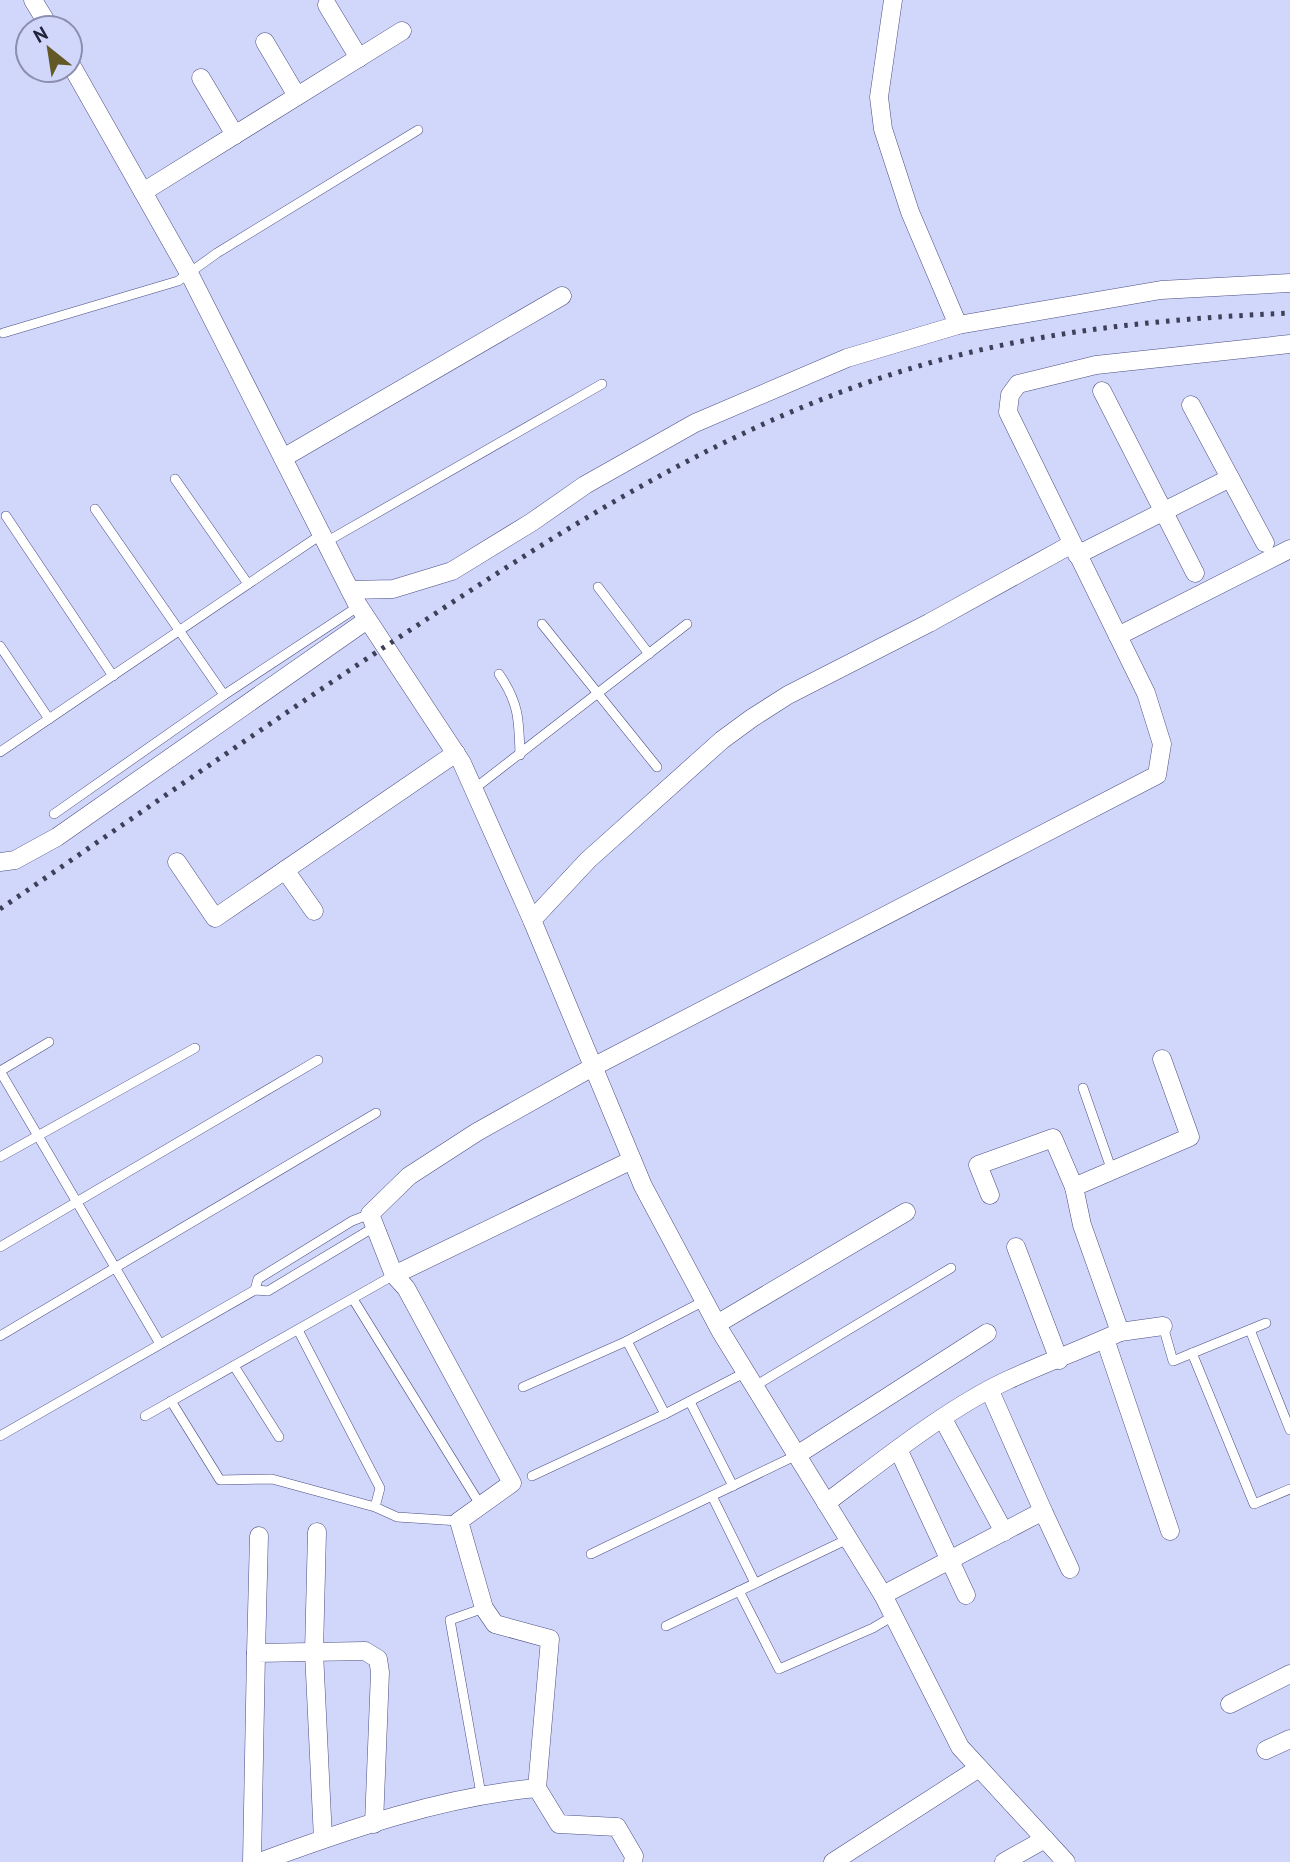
<svg xmlns="http://www.w3.org/2000/svg" width="1290" height="1862" font-family="'PT Sans',sans-serif">
<style>
.lines{fill:none;stroke-linecap:round;stroke-linejoin:round}
.service-casing{stroke:#4b4e83;stroke-width:10}
.minor-casing{stroke:#4b4e83;stroke-width:19}
.service{stroke:#fff;stroke-width:9}
.minor{stroke:#fff;stroke-width:18}
.rail{stroke:#3e4059;stroke-width:5;stroke-dasharray:3.5 7;stroke-linecap:butt}
</style>
<rect width="100%" height="100%" fill="#d1d6fb"/>
<g class="lines">
<!-- service casing -->
<g class="service-casing">
<g id="service">
<path d="M3,333L178,281L217,253L418,130"/>
<path d="M175,479L248,584"/>
<path d="M6,516L113,676"/>
<path d="M326,542L602,384"/>
<path d="M598,587L649,654"/>
<path d="M542,624L657,767"/>
<path d="M0,646L49,719"/>
<path d="M499,674C519,703 519,720 520,755"/>
<path d="M224,695L359,606"/>
<path d="M0,752L322,534"/>
<path d="M474,789L687,624"/>
<path d="M54,814L224,695L95,509"/>
<path d="M2,1070L49,1042"/>
<path d="M0,1071L160,1344"/>
<path d="M1083,1088L1112,1171"/>
<path d="M0,1157L195,1048"/>
<path d="M0,1247L318,1060"/>
<path d="M255,1290L258,1279L352,1221L370,1214"/>
<path d="M353,1299L481,1506"/>
<path d="M1163,1326L1173,1361L1266,1323"/>
<path d="M298,1330L380,1488L375,1507L397,1517L459,1521"/>
<path d="M1250,1330L1290,1430"/>
<path d="M0,1336L376,1113"/>
<path d="M627,1341L704,1301"/>
<path d="M1192,1353L1254,1504L1290,1489"/>
<path d="M234,1366L279,1437"/>
<path d="M755,1386L951,1268"/>
<path d="M523,1387L627,1341L665,1414"/>
<path d="M171,1401L220,1480L272,1479L375,1507"/>
<path d="M690,1402L733,1486"/>
<path d="M145,1416L394,1275"/>
<path d="M0,1436L255,1290L268,1291L376,1226"/>
<path d="M532,1476L665,1414L746,1372"/>
<path d="M712,1496L755,1583"/>
<path d="M591,1554L797,1455"/>
<path d="M739,1591L779,1669L873,1628L893,1616"/>
<path d="M666,1626L848,1539"/>
<path d="M481,1794L450,1620L484,1608"/>
</g>
</g>
<!-- minor casing -->
<g class="minor-casing">
<g id="minor">
<path d="M33,0L50,28"/>
<path d="M893,0L879,97L883,129L910,212L958,325"/>
<path d="M327,5L359,58"/>
<path d="M265,42L297,96"/>
<path d="M70,63L190,275L356,602L462,763L532,920L643,1186L721,1332L883,1595L960,1747L1066,1862"/>
<path d="M201,78L235,135"/>
<path d="M143,192L402,31"/>
<path d="M1102,391L1195,573"/>
<path d="M1191,405L1265,543"/>
<path d="M283,458L562,296"/>
<path d="M1077,555L1230,478"/>
<path d="M350,590L393,589L452,571L532,522L585,485L695,423L847,358L958,325L1161,290L1290,283"/>
<path d="M1118,636L1290,549"/>
<path d="M0,862L15,860L57,837L367,620"/>
<path d="M177,862L215,918L456,753"/>
<path d="M285,870L314,911"/>
<path d="M532,920L588,860L722,740L752,718L788,695L929,623L1072,544"/>
<path d="M990,1195L978,1165L1053,1138L1074,1187"/>
<path d="M1016,1247L1059,1360"/>
<path d="M394,1275L632,1160"/>
<path d="M717,1324L906,1212"/>
<path d="M1120,1332L1163,1326"/>
<path d="M1105,1339L1170,1531"/>
<path d="M943,1419L1004,1532"/>
<path d="M898,1449L966,1595"/>
<path d="M797,1455L987,1333"/>
<path d="M826,1503C881,1462 946,1409 1008,1380C1045,1363 1083,1349 1120,1332L1082,1225L1074,1187L1190,1137L1162,1059"/>
<path d="M1043,1511L1070,1569"/>
<path d="M317,1532L314,1652L323,1839"/>
<path d="M883,1595L1043,1511L990,1391"/>
<path d="M256,1653L259,1536"/>
<path d="M1230,1704L1290,1674"/>
<path d="M1266,1750L1290,1739"/>
<path d="M252,1862L256,1653L365,1651L378,1659L380,1672L374,1824"/>
<path d="M260,1862C349,1829 442,1797 537,1788"/>
<path d="M633,1862L634,1856L617,1827L559,1824L537,1788L550,1639L495,1624L484,1608L459,1521L512,1483L406,1288L394,1275L370,1214L409,1176L477,1132L591,1068L1157,775L1162,744L1146,693L1008,412L1010,395L1018,384L1096,365L1290,344"/>
<path d="M833,1862L979,1768"/>
<path d="M1004,1862L1045,1839"/>
</g>
</g>
<!-- service -->
<use href="#service" class="service"/>
<!-- minor -->
<use href="#minor" class="minor"/>
<!-- rail -->
<path class="rail" d="M0,909C142,812 283,713 427,619C576,521 725,427 896,373C1024,332 1156,319 1290,313"/>
</g>
<!-- north arrow -->
<g transform="translate(49 49) rotate(330)"><circle r="33" fill="#d1d6fb" stroke="#8b8eae" stroke-width="2"/>
<path d="M0-5L12 26L0 18L-12 26Z" fill="#625926"/>
<text y="-10" font-size="19" font-weight="bold" text-anchor="middle" fill="#21233a">N</text>
</g>
</svg>
